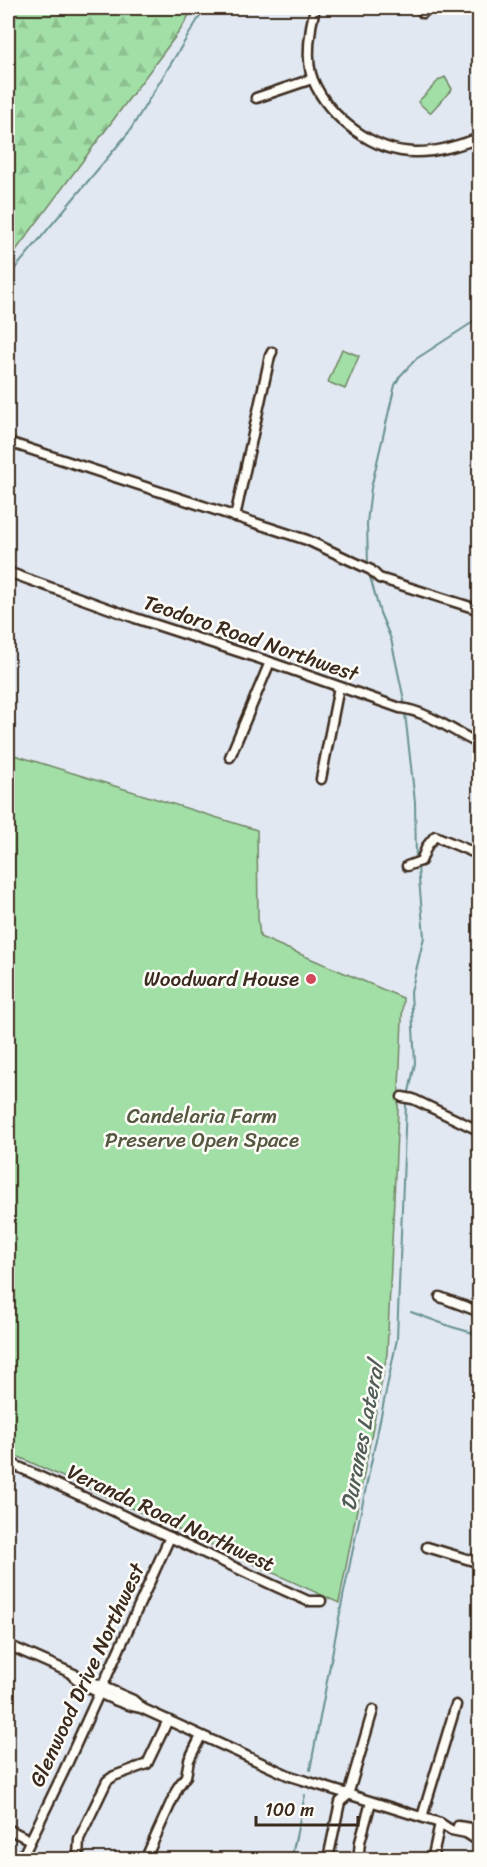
<svg xmlns="http://www.w3.org/2000/svg" width="487" height="1867" font-family="Sriracha,sans-serif">
<style>
.green{fill:#a2dfa7;stroke:#6e8462;stroke-width:1.5}
.forest{fill:url(#forest-firs);stroke:#6e8462;stroke-width:1.5}
.lines{fill:none;stroke-linecap:round;stroke-linejoin:round}
.stream{stroke:#679190;stroke-width:2}
.minor-casing{stroke:#3b2a1e;stroke-width:13}
.major-casing{stroke:#3b2a1e;stroke-width:15}
.minor{stroke:#fdfcf7;stroke-width:8}
.major{stroke:#fdfcf7;stroke-width:10}
.poi-dot{fill:#d1495b;stroke:#fdfcf7;stroke-width:2}
.labels{text-anchor:middle;dominant-baseline:central;stroke-width:5;stroke-linejoin:round;paint-order:stroke}
.street-label{font-size:21px;fill:#3b2a1e;stroke:#fdfcf7}
.poi-label{font-size:21px;fill:#3b2a1e;stroke:#fdfcf7;text-anchor:end}
.park-label{font-size:21px;fill:#555740;stroke:#fdfcf7}
.water-label{font-size:22px;font-style:italic;fill:#515d57;stroke:#fdfcf7}
</style>
<defs>
<pattern id="forest-firs" width="22" height="20" patternUnits="userSpaceOnUse" patternTransform="scale(1.5)"><rect width="22" height="20" fill="#a2dfa7"/><path d="M5 1l3.5 6h-7zM16 11l3.5 6h-7z" fill="#8cc08f"/></pattern>
</defs>
<rect width="100%" height="100%" fill="#e1e8f2"/>
<filter id="ink" filterUnits="userSpaceOnUse"><feTurbulence type="fractalNoise" baseFrequency=".0167" numOctaves="2"/><feDisplacementMap in="SourceGraphic" scale="12" xChannelSelector="R" yChannelSelector="G"/><feConvolveMatrix kernelMatrix="1 2 1 2 8 2 1 2 1" color-interpolation-filters="sRGB"/></filter>
<g filter="url(#ink)">
<!-- green -->
<g class="green">
<path d="M445,77L452,89L430,113L418,102L439,80Z"/>
<path d="M342,349L359,356L345,389L328,382Z"/>
<path d="M8,753L257,830L258,918L260,937L403,998L387,1354L339,1603L8,1452Z"/>
</g>
<!-- forest -->
<path class="forest" d="M8,8H193L181,29L8,261Z"/>
<g class="lines">
<!-- stream -->
<g class="stream">
<path d="M8,277L129,132L205,8"/>
<path d="M368,565L367,523L371,488L395,385L400,376L416,359L470,324L480,315"/>
<path d="M369,573L380,613L391,639L405,705"/>
<path d="M405,713L415,802L416,860"/>
<path d="M409,1092L415,1063L411,992L424,937L418,867"/>
<path d="M411,1312L452,1327L480,1335"/>
<path d="M310,1770L343,1597L397,1339L406,1103"/>
<path d="M291,1860L305,1795"/>
</g>
<!-- minor casing -->
<g class="minor-casing">
<g id="minor">
<path d="M315,8C310,27 305,60 313,80C329,118 375,153 417,152C439,152 459,145 480,138"/>
<path d="M421,8L423,13"/>
<path d="M256,98L312,79"/>
<path d="M8,442L307,540L371,570L379,578L480,610"/>
<path d="M235,517L270,356L272,352"/>
<path d="M8,572L135,618L261,659L400,708C430,712 453,732 480,744"/>
<path d="M230,757L270,662"/>
<path d="M321,779L339,687"/>
<path d="M407,866L421,861L427,846L435,836L480,855"/>
<path d="M402,1097L413,1099L480,1131"/>
<path d="M440,1297L480,1312"/>
<path d="M8,1462L275,1586L308,1601H321"/>
<path d="M427,1547L480,1563"/>
<path d="M8,1645L133,1700L141,1707"/>
<path d="M70,1673C83,1688 121,1705 141,1708L290,1776L440,1823L451,1830L466,1833L480,1842"/>
<path d="M422,1817L456,1705"/>
<path d="M458,1826L471,1828L480,1827"/>
<path d="M8,1829L30,1840"/>
<path d="M329,1854L340,1802L348,1795L373,1710"/>
<path d="M78,1857L79,1839L107,1781L114,1776L147,1764L168,1720"/>
<path d="M21,1860L63,1773L170,1537"/>
<path d="M145,1860L178,1787L186,1776L189,1760L201,1736"/>
<path d="M358,1860L360,1842L371,1802"/>
<path d="M432,1860L440,1823"/>
</g>
</g>
<!-- major casing -->
<g class="major-casing">
<g id="major">
<path d="M480,1831V1841"/>
<path d="M479,1860L480,1857"/>
</g>
</g>
<!-- minor -->
<use href="#minor" class="minor"/>
<!-- major -->
<use href="#major" class="major"/>
</g>
</g>
<!-- markers -->
<circle class="poi-dot" cx="311" cy="979" r="6"/>
<g class="labels">
<!-- street labels -->
<g class="street-label">
<text transform="translate(251 638) rotate(19)">Teodoro Road Northwest</text>
<text transform="translate(171 1518) rotate(25)">Veranda Road Northwest</text>
<text transform="translate(87 1675) rotate(-65)">Glenwood Drive Northwest</text>
</g>
<!-- poi labels -->
<g class="poi-label">
<text x="299" y="979">Woodward House</text>
</g>
<!-- park labels -->
<g class="park-label">
<text x="202" y="1116">Candelaria Farm<tspan x="202" dy="24">Preserve Open Space</tspan></text>
</g>
<!-- water labels -->
<g class="water-label">
<text transform="translate(362 1436) rotate(-79)">Duranes Lateral</text>
</g>
</g>
<!-- margin -->
<rect width="487" height="1867" fill="none" stroke="#fdfcf7" stroke-width="30"/>
<rect x="15" y="15" width="457" height="1837" fill="none" stroke="#3b2a1e" stroke-width="2" filter="url(#ink)"/>
<!-- scale -->
<path d="M256 1816v9h102v-9" fill="none" stroke="#3b2a1e" stroke-width="3"/>
<text x="265" y="1816" font-size="18" fill="#3b2a1e" stroke="#fdfcf7" stroke-width="4.5" paint-order="stroke">100 m</text>
</svg>
